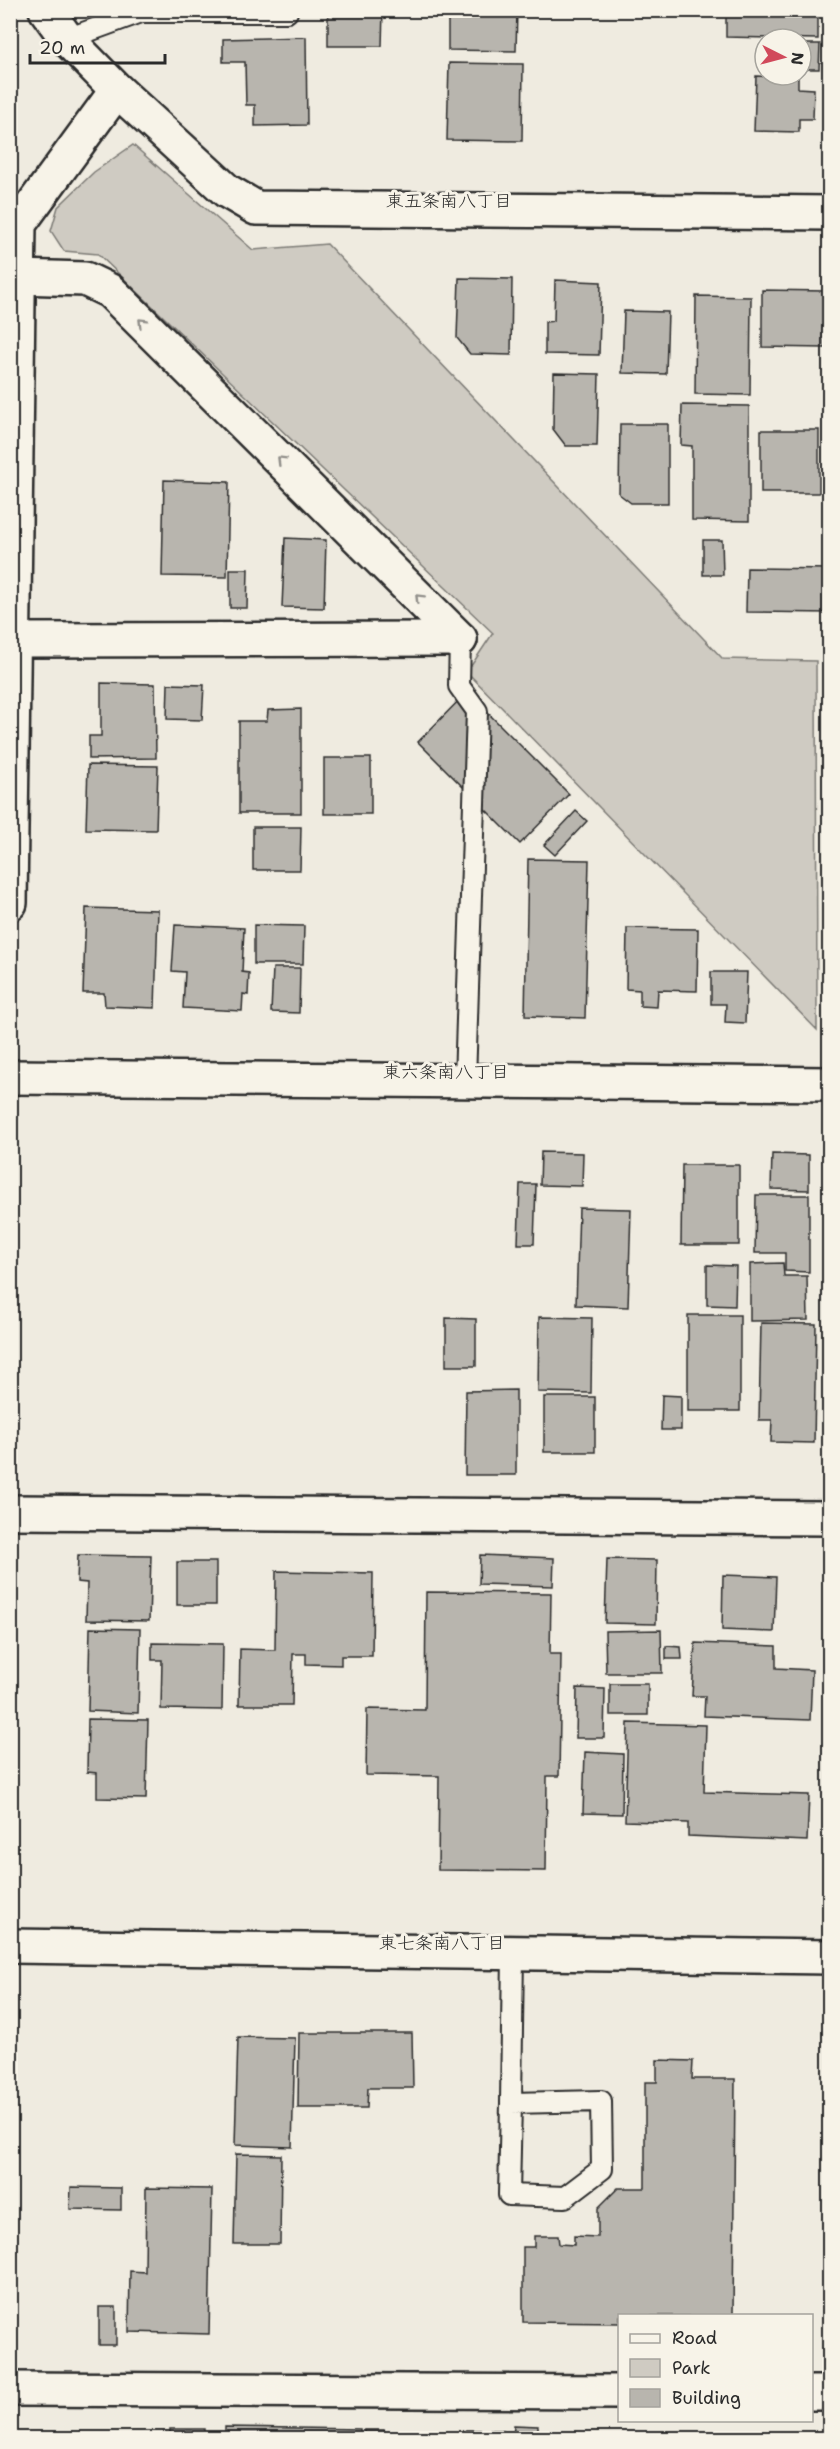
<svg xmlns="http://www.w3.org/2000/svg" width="840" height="2449" font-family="'Shantell Sans','Klee One',sans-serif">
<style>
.green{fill:#cfcbc2;stroke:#7d7b76;stroke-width:1.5}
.building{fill:#b8b5ae;stroke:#2b2b2b;stroke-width:1.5}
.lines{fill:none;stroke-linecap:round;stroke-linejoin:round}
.service-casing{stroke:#2b2b2b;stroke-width:24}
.minor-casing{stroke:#2b2b2b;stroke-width:38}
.service{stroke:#f7f3e8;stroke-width:20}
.minor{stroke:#f7f3e8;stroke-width:33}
.oneway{stroke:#918f8a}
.labels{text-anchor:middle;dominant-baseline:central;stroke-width:6;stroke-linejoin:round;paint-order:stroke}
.neighbourhood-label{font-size:18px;fill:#2b2b2b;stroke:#f7f3e8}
</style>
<rect width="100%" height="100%" fill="#efebe0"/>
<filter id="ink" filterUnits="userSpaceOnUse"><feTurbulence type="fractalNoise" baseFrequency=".0167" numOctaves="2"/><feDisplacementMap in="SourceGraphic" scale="12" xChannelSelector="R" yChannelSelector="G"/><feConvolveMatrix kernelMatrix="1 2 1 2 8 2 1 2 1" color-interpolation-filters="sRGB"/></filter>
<g filter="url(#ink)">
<!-- green -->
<path class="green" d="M133,145L253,250L327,244L723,659L816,661L817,1030L467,672L493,633L98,254L64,251L51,231L58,207L94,172Z"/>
<!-- building -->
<g class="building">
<path d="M328,10H383L382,46H328Z"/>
<path d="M448,10H517L516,51L448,50Z"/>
<path d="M726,10H818V39L726,37Z"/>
<path d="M306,37L307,125L255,126V105H246L245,62H223V39Z"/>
<path d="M801,44H820L819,69H801Z"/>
<path d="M449,63L523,64L522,141L447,140Z"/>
<path d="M756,76L798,78V88L814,89L813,119H799V132L754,131Z"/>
<path d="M459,278L512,279L511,355L470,354L457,338Z"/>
<path d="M555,280L601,282L599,355L545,354V322L554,321Z"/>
<path d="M762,290L826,291L825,348L762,347Z"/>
<path d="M696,296L751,297L750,395L695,394Z"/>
<path d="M624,311L668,312L666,374L622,373Z"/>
<path d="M554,373L599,374L597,446H566L553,429Z"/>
<path d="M682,405L749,406V521L692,520V446L681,445Z"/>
<path d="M620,424H668V503H631L619,494Z"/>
<rect x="761" y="430" width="58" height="63"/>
<path d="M164,480L229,482L227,577L162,576Z"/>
<path d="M285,538L326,540L324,608L282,607Z"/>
<path d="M703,540H722L723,575H703Z"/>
<path d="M747,568L830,569V613L746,612Z"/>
<path d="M230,569H248L247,608H230Z"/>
<path d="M101,683L155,684L156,758L89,759V736H101Z"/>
<path d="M168,684L204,685L202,720L167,719Z"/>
<path d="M467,692L569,794L520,844L418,742Z"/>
<path d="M301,709V813H239V721H267L268,710Z"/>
<rect x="324" y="758" width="47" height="56"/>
<path d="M88,765L158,766L156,830L86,829Z"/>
<path d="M576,811L587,821L555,855L544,845Z"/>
<path d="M253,827H301L300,870H253Z"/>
<path d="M528,859L589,860L585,1018L525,1016Z"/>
<path d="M86,908L158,910L155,1008L105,1006L104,993H83Z"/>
<path d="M175,925L244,928L242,972L249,973L248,995L243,994L242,1011L183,1008L185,972L172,971Z"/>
<path d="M254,925L304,926L303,964H254Z"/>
<path d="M627,928L698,929L697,991L658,990L657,1007L640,1006V990L626,989Z"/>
<path d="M273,968H300L299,1013L271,1012Z"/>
<path d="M711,972H747L745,1023L725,1022L726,1004H711Z"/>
<path d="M541,1152L583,1153L582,1186L540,1185Z"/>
<path d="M772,1154L809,1155V1190L771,1189Z"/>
<path d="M682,1165H739V1245H681Z"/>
<path d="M520,1184H536L534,1244H518Z"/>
<path d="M756,1195H809V1272L785,1271V1253H755Z"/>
<path d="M579,1208L631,1209L628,1307L576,1305Z"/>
<path d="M783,1263L784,1276H807L808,1320L750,1321V1264Z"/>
<path d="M707,1265L736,1266L735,1306L707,1305Z"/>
<rect x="688" y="1315" width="52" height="96"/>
<path d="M539,1317L592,1318L591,1393L538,1392Z"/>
<path d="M446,1318L476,1319V1366H446Z"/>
<path d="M761,1323L816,1324L814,1443L771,1442L772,1420H759Z"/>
<path d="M516,1390V1475H465L466,1391Z"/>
<path d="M662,1395L681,1396V1430H661Z"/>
<rect x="544" y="1397" width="51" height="55"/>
<path d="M78,1555L151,1556L149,1621L86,1620L87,1583L77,1582Z"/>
<path d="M480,1555L554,1558L553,1586L479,1584Z"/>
<path d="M607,1559L657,1560L656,1624L605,1623Z"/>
<rect x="177" y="1562" width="39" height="43"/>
<path d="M276,1571L373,1573L372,1656H341V1665L306,1664V1654H293L292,1705H239L240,1649L275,1650Z"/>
<path d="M723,1575L776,1577L774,1632L722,1630Z"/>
<path d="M426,1592L551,1593L550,1654H561L559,1776H547L546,1871L438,1870L439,1776L366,1775L367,1709L425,1710Z"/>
<path d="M90,1628L140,1629L138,1713L88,1711Z"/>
<path d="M661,1630L662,1673H606L605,1631Z"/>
<path d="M152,1643L223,1644L222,1710L161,1709L162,1660H152Z"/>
<path d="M695,1643L776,1646V1668L812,1670L810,1720L704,1716L705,1696H692Z"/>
<path d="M666,1646L681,1647L682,1659H666Z"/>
<rect x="610" y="1684" width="38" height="31"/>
<path d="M577,1688L605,1689L604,1738H576Z"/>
<path d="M88,1719L148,1720L146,1799L97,1798V1773L87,1772Z"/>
<path d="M628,1723L706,1725L704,1792L809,1795L807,1841L688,1836V1823L625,1821Z"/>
<path d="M585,1752L623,1754L622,1814L583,1813Z"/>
<path d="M299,2033H412L413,2088H368L367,2108H298Z"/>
<path d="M238,2037L295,2038L292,2147L235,2145Z"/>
<path d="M657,2060L693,2061L692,2079H735L733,2316H620V2323L523,2322V2247H534V2236H558L559,2244L574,2245V2236L598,2237V2208L618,2188H645V2082H657Z"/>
<path d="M236,2154L281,2155L280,2244H234Z"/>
<path d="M71,2187L121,2188V2210L70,2209Z"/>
<path d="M146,2188L212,2189L209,2334L129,2332L130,2271L145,2272Z"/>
<rect x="99" y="2307" width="17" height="38"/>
<path d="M514,2425L538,2426V2438H513Z"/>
<path d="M225,2427L360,2429V2438H225Z"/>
<rect x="170" y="2429" width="34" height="9"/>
<rect x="364" y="2430" width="20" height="8"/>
<path d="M466,2430H503V2438H457Z"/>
<rect x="663" y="2433" width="61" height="5"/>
</g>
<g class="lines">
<!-- service casing -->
<g class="service-casing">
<g id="service">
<path d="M67,39L141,12H287"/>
<path d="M460,639L459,686L477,711L465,1081"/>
<path d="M511,2103L509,2195L565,2197L602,2169L601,2101L511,2103L513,1953"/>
</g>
</g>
<!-- minor casing -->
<g class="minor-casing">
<g id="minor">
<path d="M46,10L67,39L117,90L227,191L256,208L830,213"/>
<path d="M18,277L85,279L110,291L460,639"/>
<path d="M15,640L460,639"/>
<path d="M10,903L19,224L117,90"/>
<path d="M10,1077L830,1084"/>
<path d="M10,1512L830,1518"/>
<path d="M10,1946L830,1957"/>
<path d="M10,2389L620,2392"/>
<path d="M812,2393H830"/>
</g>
</g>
<!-- service -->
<use href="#service" class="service"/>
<!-- minor -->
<use href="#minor" class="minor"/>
</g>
<!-- one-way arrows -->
<defs><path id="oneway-chevron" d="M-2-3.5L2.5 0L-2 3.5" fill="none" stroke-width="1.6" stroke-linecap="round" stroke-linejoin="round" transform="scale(1.5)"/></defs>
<g class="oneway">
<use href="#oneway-chevron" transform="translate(142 322) rotate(-135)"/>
<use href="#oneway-chevron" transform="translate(281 460) rotate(-135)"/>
<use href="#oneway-chevron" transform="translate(419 598) rotate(-135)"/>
</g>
</g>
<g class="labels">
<!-- neighbourhood labels -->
<g class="neighbourhood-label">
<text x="449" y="201">東五条南八丁目</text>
<text x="446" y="1072">東六条南八丁目</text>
<text x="442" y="1943">東七条南八丁目</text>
</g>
</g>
<!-- margin -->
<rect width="840" height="2449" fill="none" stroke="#f7f3e8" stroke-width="36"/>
<rect x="18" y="18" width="804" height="2413" fill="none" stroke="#2b2b2b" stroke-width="2" filter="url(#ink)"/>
<!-- legend -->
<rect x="618" y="2314" width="195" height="108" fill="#f7f3e8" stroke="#a5a39c" stroke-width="1.5"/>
<rect x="630" y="2334" width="30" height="9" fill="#f7f3e8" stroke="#a5a39c" stroke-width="1.5"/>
<text x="672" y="2344" font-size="18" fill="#2b2b2b">Road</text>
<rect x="630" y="2359" width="30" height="18" fill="#cfcbc2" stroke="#a5a39c" stroke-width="1.5"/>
<text x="672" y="2374" font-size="18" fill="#2b2b2b">Park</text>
<rect x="630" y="2389" width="30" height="18" fill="#b8b5ae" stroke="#a5a39c" stroke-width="1.5"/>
<text x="672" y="2404" font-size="18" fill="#2b2b2b">Building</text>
<!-- north arrow -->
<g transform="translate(783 57) rotate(96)"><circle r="28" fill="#f7f3e8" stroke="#a5a39c" stroke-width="1.5"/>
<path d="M0-4.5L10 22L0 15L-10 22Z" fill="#d1495b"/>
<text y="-9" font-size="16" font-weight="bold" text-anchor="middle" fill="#2b2b2b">N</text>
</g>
<!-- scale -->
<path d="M30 54v9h135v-9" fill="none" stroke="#2b2b2b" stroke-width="3"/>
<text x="39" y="54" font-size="18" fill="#2b2b2b" stroke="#f7f3e8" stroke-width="4.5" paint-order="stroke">20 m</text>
</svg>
